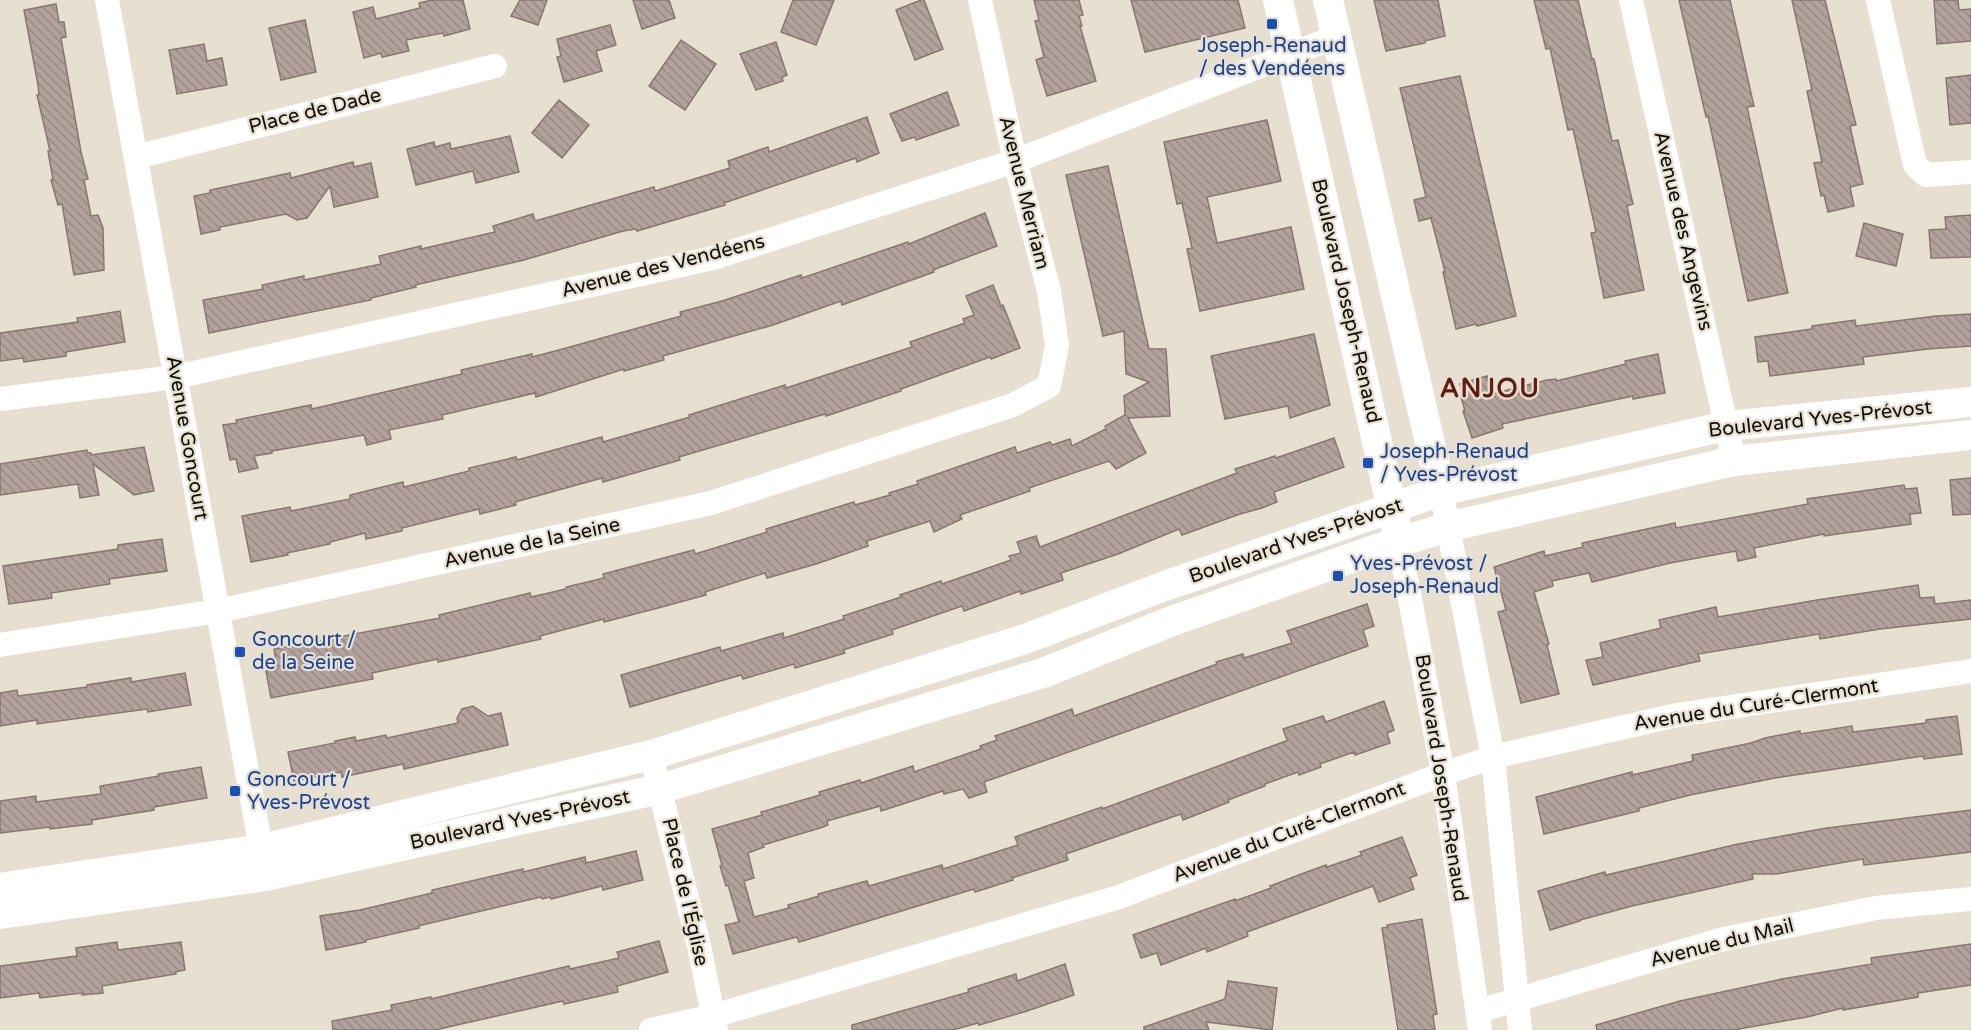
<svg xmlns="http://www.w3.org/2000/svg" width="1971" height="1030" font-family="'Varela Round',sans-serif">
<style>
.building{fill:url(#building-back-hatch);stroke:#877771;stroke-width:1.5}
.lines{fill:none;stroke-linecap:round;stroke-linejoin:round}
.minor{stroke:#fff;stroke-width:24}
.tertiary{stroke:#fff;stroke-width:30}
.transit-dot{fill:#1a4fb4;stroke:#e7e0d1;stroke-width:2}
.labels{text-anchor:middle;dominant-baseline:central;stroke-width:4.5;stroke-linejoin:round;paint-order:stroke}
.transit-label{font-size:20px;fill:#164399;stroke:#e7e0d1;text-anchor:start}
.street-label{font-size:20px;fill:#0f0d08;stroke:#e7e0d1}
.district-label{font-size:26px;font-weight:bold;letter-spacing:1.5px;fill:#611d13;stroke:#e7e0d1}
</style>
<defs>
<pattern id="building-back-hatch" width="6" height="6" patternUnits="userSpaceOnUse" patternTransform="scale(1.5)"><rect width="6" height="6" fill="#b3a29c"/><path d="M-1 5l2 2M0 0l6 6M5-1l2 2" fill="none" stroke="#998a85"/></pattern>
</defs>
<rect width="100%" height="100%" fill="#e7e0d1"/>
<!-- building -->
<g class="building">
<path d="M432,0H463L470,29L444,36L443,33L406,40L409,51L382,57L381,53L364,58L353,12L373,7L376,19L420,8L419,3Z"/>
<path d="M520,0H547L538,25L511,16Z"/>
<path d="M633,0H669L675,18L642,29Z"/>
<path d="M793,0H834L816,45L781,32Z"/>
<path d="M921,0H924L943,49L915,60L896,10Z"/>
<path d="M1034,0H1079L1083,15L1079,16L1082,26H1080L1096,81L1047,96L1036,60L1044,57L1035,21L1039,20Z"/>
<path d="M1131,0H1238L1245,28L1145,52Z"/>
<path d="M1374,0H1438L1445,36L1425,41V43L1386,51Z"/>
<path d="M1534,0H1578L1592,59H1594L1612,141L1618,140L1633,204L1627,206L1644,290L1604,298L1591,233L1596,232L1573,129L1568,130L1550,48L1546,49Z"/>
<path d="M1679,0H1730L1754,106L1747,107L1788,293L1748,301L1708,116L1706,117Z"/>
<path d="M1792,0H1825L1856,125L1850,126L1863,184L1850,187L1854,206L1828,212L1824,195L1821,196L1814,163L1822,162L1807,91L1812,90Z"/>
<path d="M1934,0H1958L1959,10L1971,9V41L1937,44Z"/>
<path d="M56,4L59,22H64L66,37L61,38L81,152L88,179L84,180L91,216L98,215L103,228L104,270L74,275L62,204L58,205L51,180H53L48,151H50L37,95H39L38,85L24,10Z"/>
<path d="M305,20L316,72L281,80L269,28Z"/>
<path d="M610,25L616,45L596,51L602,71L564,82L557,57L561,56L557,39Z"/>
<path d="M681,40L716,64L685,110L649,86Z"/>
<path d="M776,42L787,75L782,77L783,81L756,90L740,54Z"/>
<path d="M204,44L207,61L222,58L227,85L177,94L169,50Z"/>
<path d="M1971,75V123L1950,125L1946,78Z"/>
<path d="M1460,76L1516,316L1477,326L1476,324L1456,329L1443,272H1445L1431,218L1419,221L1414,200L1426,197L1400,88Z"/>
<path d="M947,92L959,125L916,140L915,137L902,141L890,114Z"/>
<path d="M559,100L589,125L562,158L532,133Z"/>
<path d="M867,117L879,153L857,162L856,158L724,203L725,205L637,231L636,229L623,231L524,260L415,285L416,287L371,298V300L209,333L203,300L263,289L262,285L304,276V280L381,264L379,256L421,246V249L495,232L493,226L533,214L535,221L654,187L655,191L730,168L728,161L768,147L769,152Z"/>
<path d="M1267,120L1281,181L1207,197L1217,243L1291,227L1304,289L1200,311L1187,249L1192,248L1182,203L1177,204L1164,142Z"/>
<path d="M510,136L519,172L476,183L473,171L416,185L407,149L434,142L435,147L450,143L451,149Z"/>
<path d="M353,162L354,167L371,163L378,197L334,207L330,186L307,218L297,220L286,214L220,227V230L201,234L194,196L210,193V190L290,173L291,178Z"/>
<path d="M1108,166L1149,349H1166L1170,416L1128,418L1146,453L1116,469L1109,461L1029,488L1030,491L960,515L962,519L934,532L930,521L867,541L868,546L816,564L767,578L765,573L705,592L706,595L658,608L604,622V619L540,636L541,639L493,650L438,662V659L372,673L373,679L271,698L266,671L277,669L274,649L440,618L439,615L530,593L531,597L566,589V587L604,578L603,574L694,550L695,554L767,532L766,529L854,502L855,505L890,495L889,493L918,484L917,481L1015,447L1017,453L1050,442L1052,445L1070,439L1072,446L1106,429L1105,426L1125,415L1124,396L1149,382L1126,374L1124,331L1103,336L1066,175Z"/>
<path d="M985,213L997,246L933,270L934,272L842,305L841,301L773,325L663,356L664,360L624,371V369L536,397L535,393L442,415L443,419L389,430L391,439L367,445L364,435L272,451V453L254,456L258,468L239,472L236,459L230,460L223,425L237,423L236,420L311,405L312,409L462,374L461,370L532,354V357L559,350L681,316L680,312L722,301L801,275L802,278L908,242L909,244Z"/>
<path d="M1971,215V257L1931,258L1929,230L1946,229L1945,217Z"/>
<path d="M1864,223L1903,234L1896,266L1856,256Z"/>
<path d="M993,285L1001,306L1003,305L1020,348L991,359L990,357L901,389V391L826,416L825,414L679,457L680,460L603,482L602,478L515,502L516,505L480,514L479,509L402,528V531L366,539L365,533L330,542V544L287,553L288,555L251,562L242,516L290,507L291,511L350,499V495L403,482L404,487L469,471V468L516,457L517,460L602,437L603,442L690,417L689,415L785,385L786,388L912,347L910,342L965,323L963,319L974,315L966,296Z"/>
<path d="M120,311L125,342L66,352V356L24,362L23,358L0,361V333L78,322L77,318Z"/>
<path d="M1971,314V346L1928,349L1863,357L1864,364L1770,376L1768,361L1758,362L1755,337L1812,329V326L1855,320L1856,326L1936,316Z"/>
<path d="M1314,334L1330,405L1290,418L1288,406L1225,419L1211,356Z"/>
<path d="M1658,354L1665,393L1633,399V396L1502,424L1503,428L1472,438L1463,411H1465L1461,397L1464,396L1460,384L1487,376L1492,394L1547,380L1556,379V381L1626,364L1625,361Z"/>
<path d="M1334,438L1344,467L1274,492L1277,502L1262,508L1240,514L1182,535L1179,529L1118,554L1061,573L1063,580L1021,594L1020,591L964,611L962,606L892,630L893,634L843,650L845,653L795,668L794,664L743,679L741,675L630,707L621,675L720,647L721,651L783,633L784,638L844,619L843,616L901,597L900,595L941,581L942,584L1011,560L1009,556L1021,553L1017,542L1036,536L1040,547L1237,473L1235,469L1275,456L1276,458Z"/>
<path d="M144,447L154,491L134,495L93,464L99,495L80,498L78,484L0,495V464L87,450L88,453H91V455Z"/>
<path d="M1971,478V514L1953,515L1950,480Z"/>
<path d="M1904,485L1905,489L1917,488L1921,513L1910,514L1911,524L1824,536V534L1754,548L1756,557L1738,561L1736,551L1670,563L1592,582L1589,573L1552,581L1553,586L1534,592L1549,644L1547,645L1559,694L1521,703L1498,612L1506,610L1494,567L1544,551L1545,556L1583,547L1582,543L1675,523L1676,528L1808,504L1807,499Z"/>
<path d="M162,539L167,571L109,579L110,584L51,593L52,598L9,604L3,566L118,549V545Z"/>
<path d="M1918,585L1920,598L1934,597L1935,604L1971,600V619L1880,629L1820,639L1819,634L1698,654L1700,661L1593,685L1586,660L1603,657L1600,643L1661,628L1659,620L1716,607L1718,617L1817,600Z"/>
<path d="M1367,604L1374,626L1363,630L1368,646L984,782L987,792L969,798L963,789L944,794L943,791L881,811L880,806L827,821L828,825L820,828L763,845L764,847L748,853L754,878L744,881L754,917L789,908L788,905L819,896L818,894L867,881L869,886L942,865L943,869L1018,845L1015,837L1102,807V809L1286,741L1287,740L1283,729L1323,716L1326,722L1384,701L1394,730L1387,733L1390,743L1355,755L1354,752L1320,764L1321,767L1299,775L1298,772L1265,784V786L1228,800L1229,802L1183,820L1181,814L1066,854L1068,860L1012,878L1013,880L975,892L974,889L799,942L797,937L733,954L725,925L739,922L728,885L726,886L720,866L722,865L712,829L762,815L761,812L820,795L819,792L860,780L861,783L913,766L914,772L981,749L980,746L997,740L995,736L1042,720L1072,709L1074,716L1217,664L1216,662L1243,654L1244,658L1292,643L1287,631Z"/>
<path d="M185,673L191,705L148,712L147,709L37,724V720L0,726V693L17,690L18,696L87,687V685L131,678V682Z"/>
<path d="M473,706L488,716L501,713L508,745L404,769L403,764L342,777L341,772L294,781L288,752L335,743V741L355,737L356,741L386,735L387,738L458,723L457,718L462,709Z"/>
<path d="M1957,716L1962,754L1924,759L1923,756L1775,778L1690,795L1639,808V811L1544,834L1536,797L1632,772V775L1693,761L1692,755L1751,743L1765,738L1800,731V734L1852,726L1853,732L1926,723V720Z"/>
<path d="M201,767L207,798L154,807V810L92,820V824L50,829V827L0,833V801L36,796V802L101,794L100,786L159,776L158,774Z"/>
<path d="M1971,810V852L1864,865L1863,859L1776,874H1752L1753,879L1632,906L1580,920V921L1550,930L1538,891L1605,872L1606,875L1738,844L1827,828Z"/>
<path d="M1402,837L1417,875L1410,878L1414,889L1379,902L1373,886L1247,932L1248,936L1207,952L1206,948L1161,965L1157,953L1141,958L1133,935L1235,899V901L1271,888L1270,886L1304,873L1326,865L1327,867L1362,855L1360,852Z"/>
<path d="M636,851L643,880L603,890L602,886L551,899L550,897L542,899L541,897L418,926L419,928L366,940V942L326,950L320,916L360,910L432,893V890L523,869V872L585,857L586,863Z"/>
<path d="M1422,919L1437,1014L1433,1015L1435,1030H1398L1382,928L1388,927L1387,925Z"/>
<path d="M659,941L668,972L617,986L618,992L564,1004L563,1001L435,1030H333L332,1021L392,1010L391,1005L431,997V999L569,966L570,969L619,958L617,952Z"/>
<path d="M117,942L118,950L181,942L185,970L175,972L176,974L102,986L103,993L82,995V993L40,998L39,993L0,998V966L77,956L76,948Z"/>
<path d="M1971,944V985L1918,993V997L1843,1010V1008L1807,1017L1733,1030H1597L1596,1025L1680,1001L1782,979L1872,964L1871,958Z"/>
<path d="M1065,964L1074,995L1024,1012L979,1025L978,1023L953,1030H852V1025L969,992L968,989L1016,974L1017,981Z"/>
<path d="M1228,981L1277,988L1272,1030L1206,1022L1209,1030H1144V1027L1225,999Z"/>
</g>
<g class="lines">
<!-- minor -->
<g class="minor">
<path d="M107,0L264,865"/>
<path d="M1631,0L1734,461"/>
<path d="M1878,0L1915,165L1926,175L1971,172"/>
<path d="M136,157L495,66"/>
<path d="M0,399L175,377L713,258L1015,161L1338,36"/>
<path d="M1441,491L1493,757L1520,1030"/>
<path d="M1399,541L1443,774L1480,1030"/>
<path d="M0,645L218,611L711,503L1013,405L1049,386L1057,346L1049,291L1015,161L980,0"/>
<path d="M651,755L700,950L716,1030"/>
<path d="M1478,1011L1724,939L1876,908L1971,899"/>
<path d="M651,1030L713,1016L1116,898L1443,774L1493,757L1677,715L1971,671"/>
</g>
<!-- tertiary -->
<g class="tertiary">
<path d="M1278,0L1396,527"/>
<path d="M1328,0L1441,491"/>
<path d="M0,888L262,849L651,755L1025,639L1162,587L1441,491L1726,426L1971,402"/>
<path d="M0,914L265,876L660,789L1043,673L1172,621L1380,548L1448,527L1734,461L1971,435"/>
</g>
</g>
<!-- markers -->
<g class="transit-dot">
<rect x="1266" y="18" width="12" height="12" rx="3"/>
<rect x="1362" y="457" width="12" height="12" rx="3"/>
<rect x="1332" y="570" width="12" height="12" rx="3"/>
<rect x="234" y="646" width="12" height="12" rx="3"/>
<rect x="229" y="785" width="12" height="12" rx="3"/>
</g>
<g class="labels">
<!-- transit labels -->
<g class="transit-label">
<text x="1272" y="46" text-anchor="middle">Joseph-Renaud<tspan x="1272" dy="23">/ des Vendéens</tspan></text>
<text x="1380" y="452">Joseph-Renaud<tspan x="1380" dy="23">/ Yves-Prévost</tspan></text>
<text x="1350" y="564">Yves-Prévost /<tspan x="1350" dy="23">Joseph-Renaud</tspan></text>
<text x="252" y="640">Goncourt /<tspan x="252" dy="23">de la Seine</tspan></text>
<text x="247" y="780">Goncourt /<tspan x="247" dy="23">Yves-Prévost</tspan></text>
</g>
<!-- street labels -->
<g class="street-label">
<text transform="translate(315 111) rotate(-14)">Place de Dade</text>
<text transform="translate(1024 193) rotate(76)">Avenue Merriam</text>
<text transform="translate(1683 231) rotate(77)">Avenue des Angevins</text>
<text transform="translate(663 266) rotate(-14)">Avenue des Vendéens</text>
<text transform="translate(1346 301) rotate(77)">Boulevard Joseph-Renaud</text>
<text transform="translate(1820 419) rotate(-6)">Boulevard Yves-Prévost</text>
<text transform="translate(187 438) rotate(80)">Avenue Goncourt</text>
<text transform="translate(1296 541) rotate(-19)">Boulevard Yves-Prévost</text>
<text transform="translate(532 543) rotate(-12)">Avenue de la Seine</text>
<text transform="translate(1756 705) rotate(-9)">Avenue du Curé-Clermont</text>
<text transform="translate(1441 778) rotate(81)">Boulevard Joseph-Renaud</text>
<text transform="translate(520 820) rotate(-12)">Boulevard Yves-Prévost</text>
<text transform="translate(1289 832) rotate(-21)">Avenue du Curé-Clermont</text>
<text transform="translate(685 892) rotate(77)">Place de l'Église</text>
<text transform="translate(1722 943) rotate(-14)">Avenue du Mail</text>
</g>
<!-- district labels -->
<g class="district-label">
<text x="1490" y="388">ANJOU</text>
</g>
</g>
</svg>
